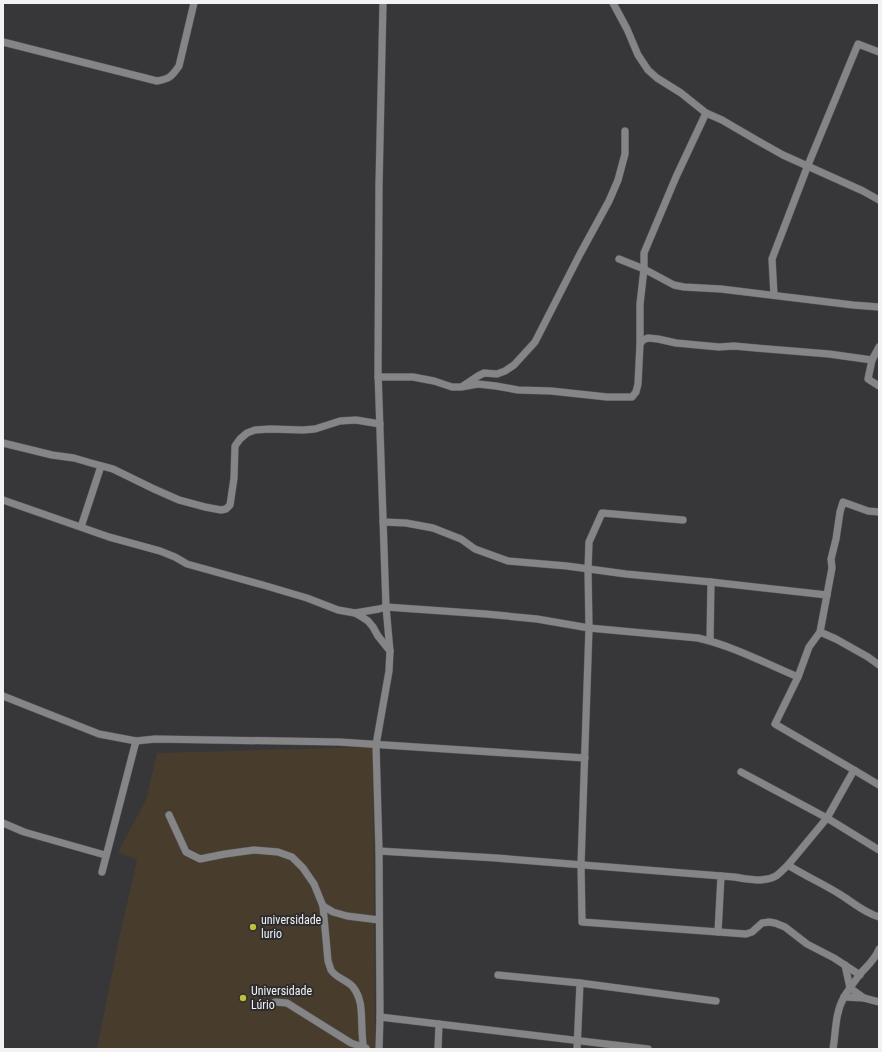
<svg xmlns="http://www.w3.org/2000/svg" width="882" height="1052" font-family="'Roboto Condensed',sans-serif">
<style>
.education{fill:#483c2d}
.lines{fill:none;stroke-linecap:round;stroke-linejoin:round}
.minor-casing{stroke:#555557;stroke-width:8}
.minor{stroke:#858487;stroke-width:7}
.poi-dot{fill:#c3bd3e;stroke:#2d2c2f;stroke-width:1.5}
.labels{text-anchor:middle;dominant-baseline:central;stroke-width:4;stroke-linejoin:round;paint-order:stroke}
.poi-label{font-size:12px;fill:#f2f2f3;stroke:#2d2c2f;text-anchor:start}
</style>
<rect width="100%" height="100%" fill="#373639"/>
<!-- education -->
<path class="education" d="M373,747L375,1049H97L120,934L137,860L118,852L146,800L157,753Z"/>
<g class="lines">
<!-- minor casing -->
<g class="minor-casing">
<g id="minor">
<path d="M613,3L627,29L638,55L648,70L657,78L681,93L706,113L722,120L758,141L783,155L863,191L879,200"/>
<path d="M3,42L157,81C170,79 172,76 179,66L194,3"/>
<path d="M619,259L644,269L674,285L684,287L721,289L853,305L879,307"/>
<path d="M774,295L772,259L808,165L858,44L879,52"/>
<path d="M640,344V304L644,269V253L676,177L706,113"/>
<path d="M879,347L872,360L868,379L879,386"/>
<path d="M378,377H413L434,381L452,387H461L478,384L496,386L518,390L551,391L607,397H632L636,392L638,384L640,344L643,340L648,338L658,339L676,343L719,347L734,346L756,348L829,354L872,360"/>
<path d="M463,386L478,376L484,373L497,374L505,371L514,365L535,342L580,254L609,201L618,180L625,154V131"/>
<path d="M3,443L52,455L74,458L91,463L113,469L154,489L179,500L205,507L221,510L226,509L230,505L234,478L235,446L240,439L247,433L255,430L270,429L303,430L315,429L340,421L356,420L380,424"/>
<path d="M3,500L109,537L160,551L175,557L187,564L263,585L307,598L338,610L355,613L362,617L368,621L373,627L378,636L390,651"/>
<path d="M879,512L868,511L843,502L840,512L836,539L831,559L832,568L820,632L809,647L798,677L775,724L854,770L879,785"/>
<path d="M683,520L602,513L589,542L588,569L589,628L581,865L582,922L746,934L752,932L762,923L769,922L775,923L785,927L807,944L834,958L860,975"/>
<path d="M383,522L406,523L433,528L461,539L475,549L508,561L567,566L626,574L711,582L827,595"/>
<path d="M81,527L101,466"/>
<path d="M355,613L379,609L386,607L486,614L537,619L589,628L698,638C733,646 765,663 798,677"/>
<path d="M820,632L836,639L868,657L879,665"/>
<path d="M710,640L711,582"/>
<path d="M3,696L99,734L136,741L155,739L339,742L585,758"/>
<path d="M741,772L827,818L879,850"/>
<path d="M169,815L186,852L200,859L225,854L254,850L278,852L292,857L303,868L314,884L323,906L333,912L347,916L379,920"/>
<path d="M3,823L24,832L105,855"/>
<path d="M379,851L496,858L734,877C747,879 763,883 776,876C780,873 784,869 788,865C805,876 824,884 841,895C854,903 863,912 879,917"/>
<path d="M788,865L827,818L854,770"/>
<path d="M102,872L136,741"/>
<path d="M323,906L328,961C329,964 330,967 331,970C336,978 347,980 353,987C363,1000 361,1014 362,1029C362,1035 363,1041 363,1048"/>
<path d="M718,932L721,876"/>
<path d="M845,965L850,988L864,998"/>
<path d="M498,975L580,983L716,1001"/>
<path d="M844,997L864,998L879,1002"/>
<path d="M275,1002L287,1003L351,1043L366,1048"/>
<path d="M380,1017L648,1049"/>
<path d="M379,1049L380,1017L379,851L376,745L389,671L390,651L386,607L378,372L379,185L383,3"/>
<path d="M438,1049L439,1024"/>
<path d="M577,1049L580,983"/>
<path d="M833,1049C836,1031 835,1013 844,997C848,990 855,981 860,974C867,966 875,960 879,949"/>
</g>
</g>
<!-- minor -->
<use href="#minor" class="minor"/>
</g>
<!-- markers -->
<g class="poi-dot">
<circle cx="253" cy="927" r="4"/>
<circle cx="243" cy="998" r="4"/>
</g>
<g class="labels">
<!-- poi labels -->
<g class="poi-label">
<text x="261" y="920">universidade<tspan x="261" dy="14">lurio</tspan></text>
<text x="251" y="991">Universidade<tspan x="251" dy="14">Lúrio</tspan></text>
</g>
</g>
<!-- border -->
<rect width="882" height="1052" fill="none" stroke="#f2f2f3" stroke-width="8"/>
</svg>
